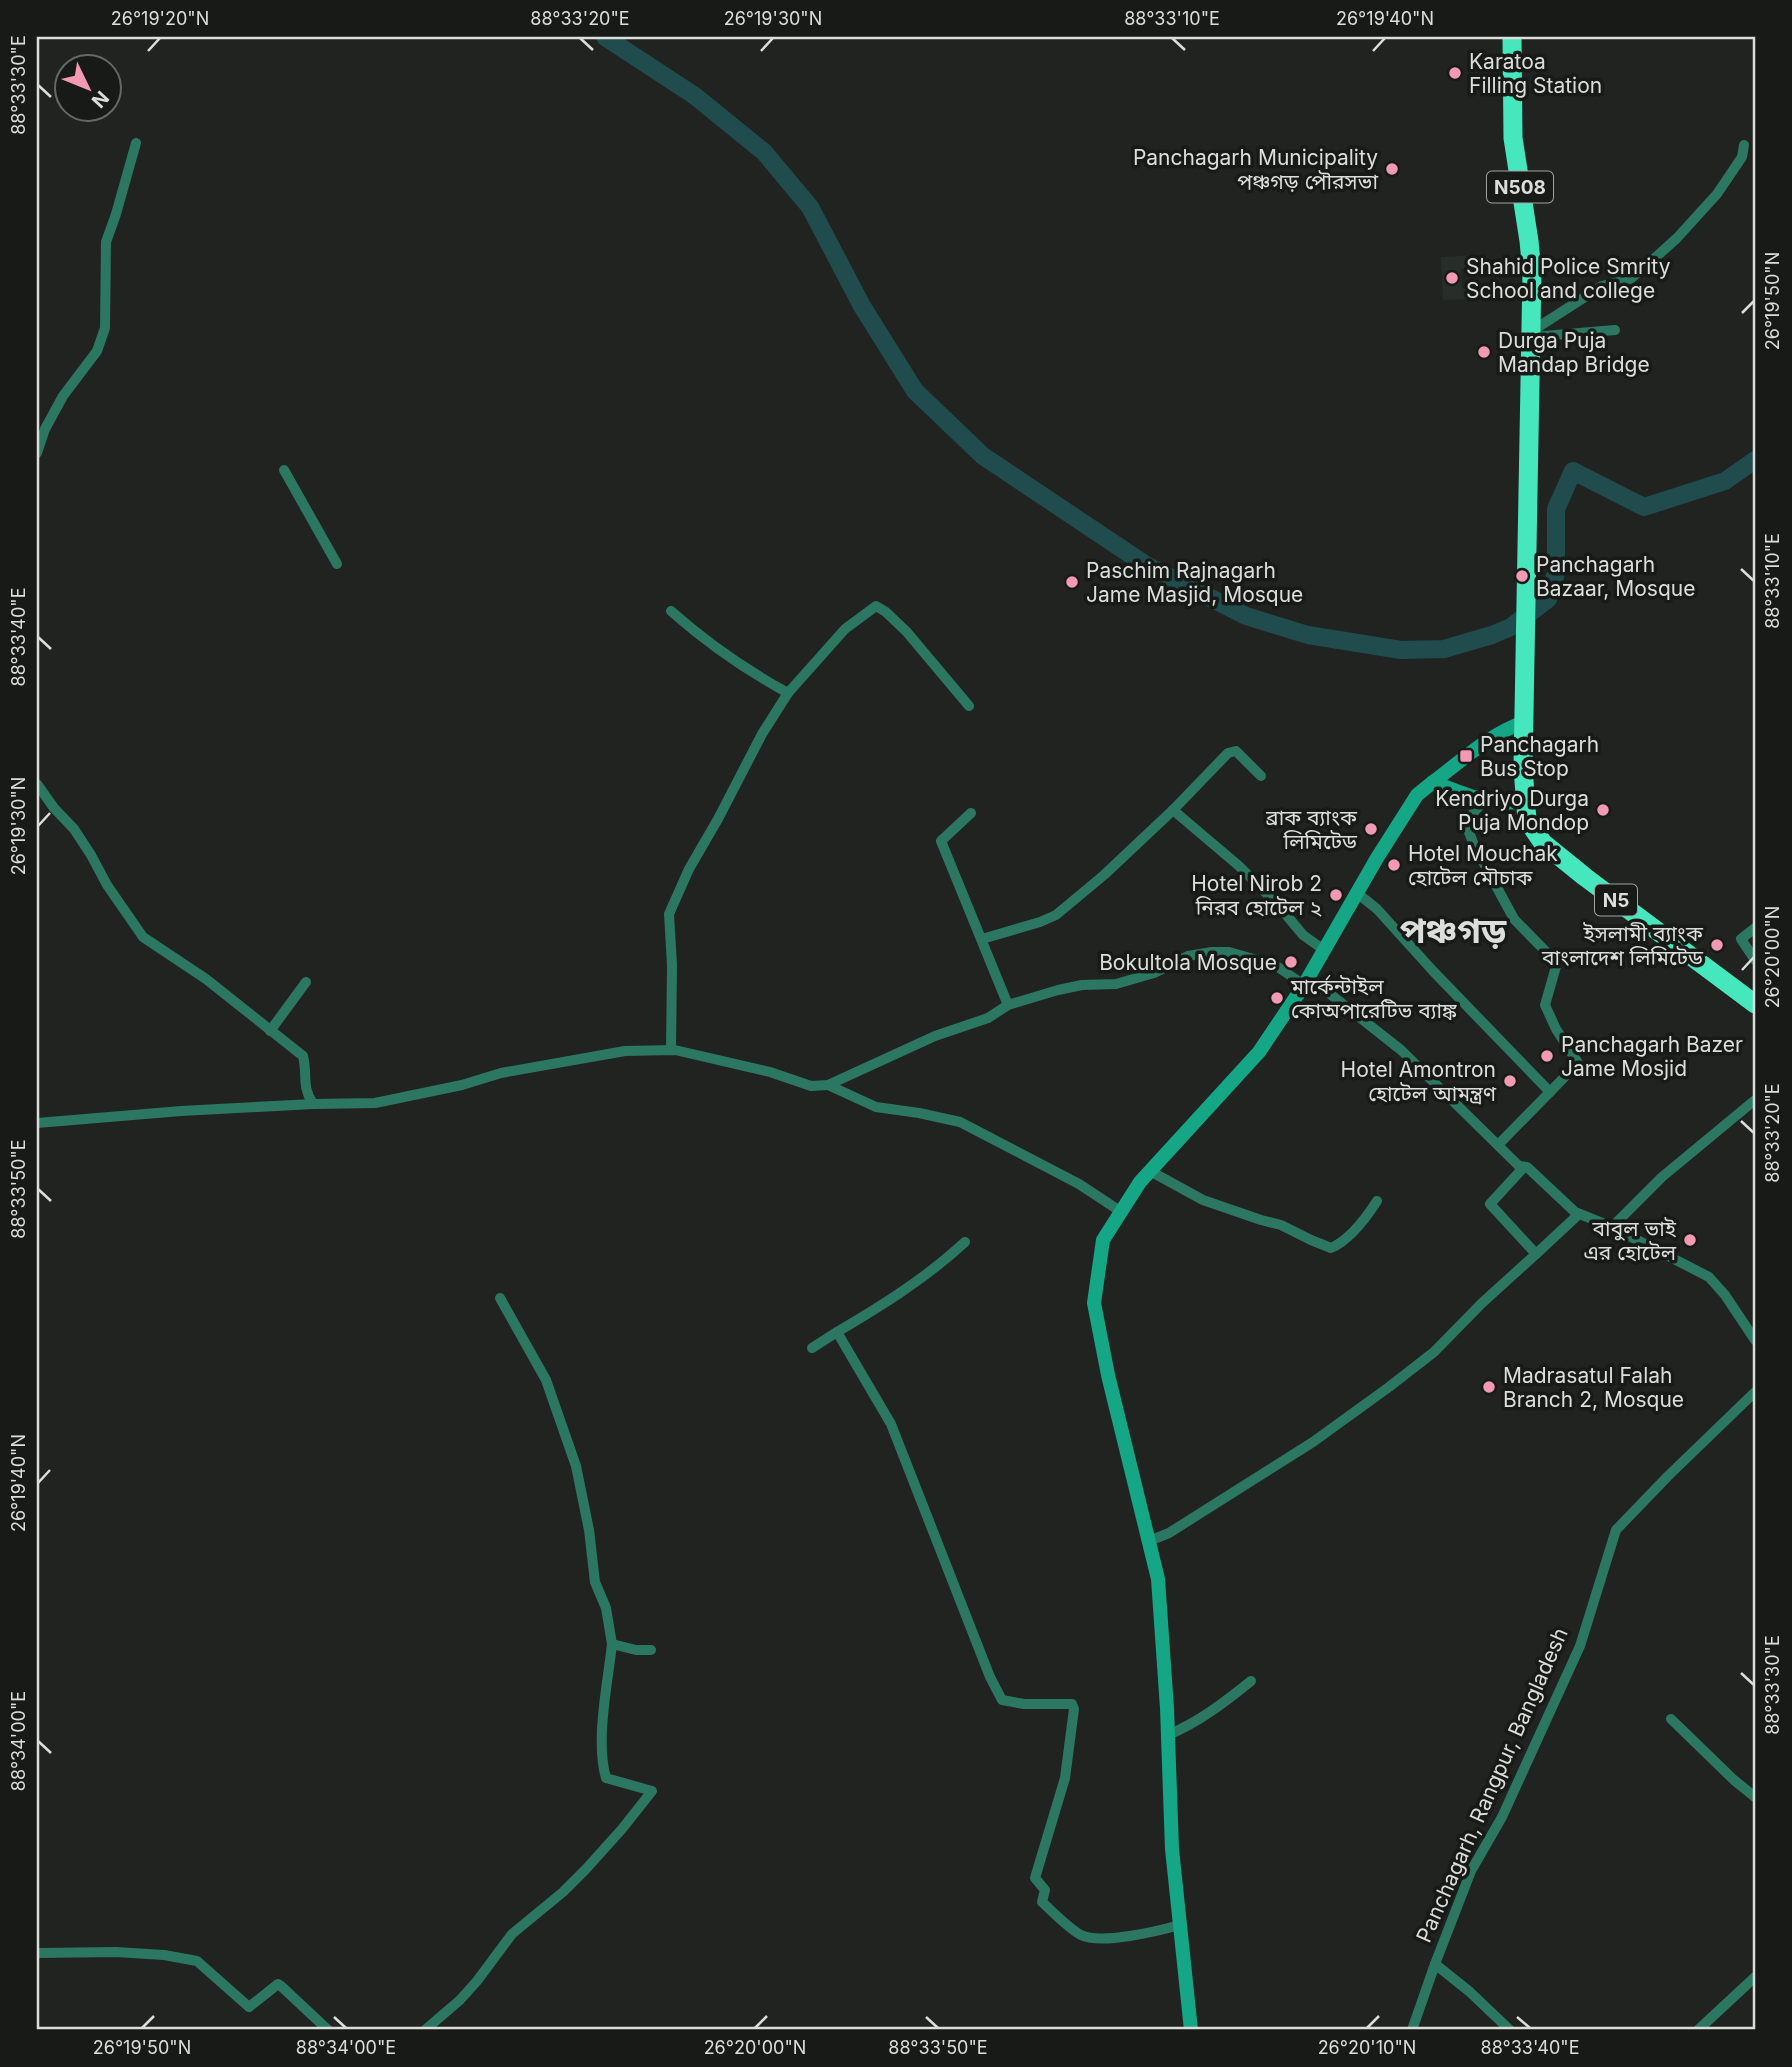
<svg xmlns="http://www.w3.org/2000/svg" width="1792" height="2067" font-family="Inter,'Noto Sans Bengali',sans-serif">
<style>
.built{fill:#272e27}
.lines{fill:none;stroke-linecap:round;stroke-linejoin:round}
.river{stroke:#204c4e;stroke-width:18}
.street{stroke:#2c7762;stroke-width:10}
.secondary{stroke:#15a785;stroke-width:14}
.highway{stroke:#46e7bd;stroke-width:19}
.ticks{fill:none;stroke:#dcdedc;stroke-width:2.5}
.poi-dot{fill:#f19ab2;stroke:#181a18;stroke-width:2.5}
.labels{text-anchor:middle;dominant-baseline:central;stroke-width:7;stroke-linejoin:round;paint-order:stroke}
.shield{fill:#181a18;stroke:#a1a3a1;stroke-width:2}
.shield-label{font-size:19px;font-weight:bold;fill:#dcdedc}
.poi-label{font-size:21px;fill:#dcdedc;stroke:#181a18;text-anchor:start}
.street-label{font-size:21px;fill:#dcdedc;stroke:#181a18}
.town-label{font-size:35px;font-weight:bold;fill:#dcdedc;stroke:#181a18}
.neatline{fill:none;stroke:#dcdedc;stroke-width:2.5}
.ticks-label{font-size:18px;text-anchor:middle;fill:#dcdedc}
</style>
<rect width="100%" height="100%" fill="#212321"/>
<!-- built -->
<path class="built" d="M1475,255L1476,268L1461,269L1462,288L1473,287L1474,299L1443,300L1441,257Z"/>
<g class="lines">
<!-- river -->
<path class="river" d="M605,37L695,96L764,152L810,207L862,306L915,391L983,456L1146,565L1246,616L1308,635L1401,650L1444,649L1492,635L1511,627L1548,599L1556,573V509L1573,471L1644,507L1725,481L1755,460"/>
<!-- street -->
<g class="street">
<path d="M1532,331L1602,286L1630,279L1646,266L1677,238L1717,194L1742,157L1744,145"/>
<path d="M1532,337L1615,330"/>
<path d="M37,453L45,429L63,396L97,351L105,328L106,242L116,214L136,143"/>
<path d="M284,470L337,564"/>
<path d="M671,611C707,643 746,670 788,693"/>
<path d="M37,784L54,808L74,829L91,855L107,885L143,937L206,979L303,1056C308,1076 301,1085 313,1104L375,1103L462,1085L501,1073L625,1051L675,1050L770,1072L811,1086L828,1085L935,1036L988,1018L1008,1005"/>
<path d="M1484,801L1465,822L1474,845L1514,919L1557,963L1545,1005L1556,1029L1578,1063L1550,1092"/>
<path d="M1173,810L1228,753L1236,751L1261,776"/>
<path d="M971,813L941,841L1008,1005L1058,990L1082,985L1116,984L1154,973L1188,956L1212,952H1229L1275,965L1304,985L1325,990L1401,1050L1519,1166L1527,1167L1575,1212L1612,1227L1662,1177L1755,1100"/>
<path d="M1357,893L1377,909L1433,971L1550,1092L1498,1145"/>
<path d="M1755,928L1741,939L1755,960"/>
<path d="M982,939L1040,922L1056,915L1104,875L1173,810L1239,866L1278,905L1303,935L1324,950"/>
<path d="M270,1031L306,982"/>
<path d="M671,1050L672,965L669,914L689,869L718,819L762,734L788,693L845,629L876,606L886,612L906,631L969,706"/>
<path d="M828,1085L876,1107L919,1113L960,1122L1079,1184L1120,1211"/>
<path d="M37,1123L181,1111L313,1104"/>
<path d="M1524,1167L1490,1204L1536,1254L1579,1214"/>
<path d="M1150,1171L1203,1200L1261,1220L1281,1225L1311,1240L1331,1248C1350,1240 1366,1218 1377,1201"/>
<path d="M1612,1227L1709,1277L1725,1295L1755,1340"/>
<path d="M500,1298L546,1380L576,1466L589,1530L595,1582L606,1608L612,1644"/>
<path d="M837,1332C883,1305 926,1278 965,1242"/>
<path d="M812,1348L837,1332L891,1424L990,1677L1002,1700L1024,1704H1072L1074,1709L1065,1778L1035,1878L1045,1890L1042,1902C1053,1912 1068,1928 1081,1935C1101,1945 1158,1931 1180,1925"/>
<path d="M1149,1541L1169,1533L1313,1442L1389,1387L1434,1352L1482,1303L1536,1254"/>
<path d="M1671,1719L1734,1780L1755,1797"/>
<path d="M1168,1735C1199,1722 1225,1702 1251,1681"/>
<path d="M37,1953L116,1952L164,1955L197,1961L249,2007L278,1984L281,1986L328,2030"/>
<path d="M1435,1964L1471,1871L1502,1817L1580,1646L1616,1530L1668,1476L1755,1392"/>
<path d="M425,2030L460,2000L477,1981L512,1934L563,1892L586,1869L622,1829L652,1791L606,1778C595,1740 608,1683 612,1644L636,1650H651"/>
<path d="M1412,2030L1435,1964L1470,1992L1510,2030"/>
<path d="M1698,2030L1755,1977"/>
</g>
<!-- secondary -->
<g class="secondary">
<path d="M1433,782C1463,760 1488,735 1524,722"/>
<path d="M1191,2030L1172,1849L1167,1708L1158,1579L1108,1375L1094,1303L1103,1240L1140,1182L1259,1052L1304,985L1377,858L1417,795L1433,782C1465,794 1490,807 1525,801"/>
</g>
<!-- highway -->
<path class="highway" d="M1512,37L1513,138L1529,241L1532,272L1523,768L1527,820L1543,843L1585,877L1755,1004"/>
</g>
<!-- ticks -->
<path class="ticks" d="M580,38L593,50M1172,38L1185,50M148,51L160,38M761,51L773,38M1373,51L1385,38M38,85L51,97M1742,313L1754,301M1741,569L1754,581M38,637L51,649M38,826L50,813M1742,970L1754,957M1741,1121L1754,1133M38,1189L51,1201M38,1483L50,1470M1741,1673L1754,1685M38,1741L51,1753M334,2017L346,2028M926,2017L938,2028M1517,2017L1530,2028M142,2028L154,2016M755,2028L767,2016M1367,2028L1379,2016"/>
<!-- markers -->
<g class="poi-dot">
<circle cx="1455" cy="73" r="7"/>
<circle cx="1392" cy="169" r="7"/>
<circle cx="1452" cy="278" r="7"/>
<circle cx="1484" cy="352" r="7"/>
<circle cx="1522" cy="576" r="7"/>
<circle cx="1072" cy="582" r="7"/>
<rect x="1459" y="749" width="14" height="14" rx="3.5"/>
<circle cx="1603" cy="810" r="7"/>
<circle cx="1371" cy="829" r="7"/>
<circle cx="1394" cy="865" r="7"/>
<circle cx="1336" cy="895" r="7"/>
<circle cx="1717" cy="945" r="7"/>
<circle cx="1291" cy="962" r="7"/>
<circle cx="1277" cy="998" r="7"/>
<circle cx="1547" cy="1056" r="7"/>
<circle cx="1510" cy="1081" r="7"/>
<circle cx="1690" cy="1240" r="7"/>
<circle cx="1489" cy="1387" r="7"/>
</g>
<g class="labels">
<!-- shield labels -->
<g class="shield">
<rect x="1487" y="171.5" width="66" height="31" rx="5"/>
<rect x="1595" y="884.5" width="42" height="31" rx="5"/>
</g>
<g class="shield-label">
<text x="1520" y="187">N508</text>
<text x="1616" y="900">N5</text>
</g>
<!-- poi labels -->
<g class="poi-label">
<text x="1469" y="61">Karatoa<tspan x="1469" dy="24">Filling Station</tspan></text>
<text x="1378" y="157" text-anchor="end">Panchagarh Municipality<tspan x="1378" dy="24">পঞ্চগড় পৌরসভা</tspan></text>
<text x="1466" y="266">Shahid Police Smrity<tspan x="1466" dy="24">School and college</tspan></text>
<text x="1498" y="340">Durga Puja<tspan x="1498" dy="24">Mandap Bridge</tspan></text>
<text x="1536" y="564">Panchagarh<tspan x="1536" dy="24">Bazaar, Mosque</tspan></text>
<text x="1086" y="570">Paschim Rajnagarh<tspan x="1086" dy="24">Jame Masjid, Mosque</tspan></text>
<text x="1480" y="744">Panchagarh<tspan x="1480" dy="24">Bus Stop</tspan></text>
<text x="1589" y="798" text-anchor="end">Kendriyo Durga<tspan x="1589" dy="24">Puja Mondop</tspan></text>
<text x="1357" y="817" text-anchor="end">ব্রাক ব্যাংক<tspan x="1357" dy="24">লিমিটেড</tspan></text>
<text x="1408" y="853">Hotel Mouchak<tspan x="1408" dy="24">হোটেল মৌচাক</tspan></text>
<text x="1322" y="883" text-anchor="end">Hotel Nirob 2<tspan x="1322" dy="24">নিরব হোটেল ২</tspan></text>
<text x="1703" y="933" text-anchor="end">ইসলামী ব্যাংক<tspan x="1703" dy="24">বাংলাদেশ লিমিটেড</tspan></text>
<text x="1277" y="962" text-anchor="end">Bokultola Mosque</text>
<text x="1291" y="986">মার্কেন্টাইল<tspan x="1291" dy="24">কোঅপারেটিভ ব্যাঙ্ক</tspan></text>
<text x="1561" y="1044">Panchagarh Bazer<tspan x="1561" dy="24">Jame Mosjid</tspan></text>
<text x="1496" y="1069" text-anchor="end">Hotel Amontron<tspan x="1496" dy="24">হোটেল আমন্ত্রণ</tspan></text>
<text x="1676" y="1228" text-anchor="end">বাবুল ভাই<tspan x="1676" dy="24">এর হোটেল</tspan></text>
<text x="1503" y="1375">Madrasatul Falah<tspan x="1503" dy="24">Branch 2, Mosque</tspan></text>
</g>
<!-- street labels -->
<g class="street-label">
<text transform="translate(1492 1785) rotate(-66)">Panchagarh, Rangpur, Bangladesh</text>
</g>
<!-- town labels -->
<g class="town-label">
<text x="1453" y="930">পঞ্চগড়</text>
</g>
</g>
<!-- border -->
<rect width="1792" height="2067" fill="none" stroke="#181a18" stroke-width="77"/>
<!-- north arrow -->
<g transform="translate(88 88) rotate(133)"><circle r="33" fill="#181a18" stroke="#666866" stroke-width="2"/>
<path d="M0-5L12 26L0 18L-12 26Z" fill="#f19ab2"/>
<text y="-10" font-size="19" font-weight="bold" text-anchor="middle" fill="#dcdedc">N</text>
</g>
<rect x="38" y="38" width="1716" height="1990" class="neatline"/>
<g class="ticks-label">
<text x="160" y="25">26°19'20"N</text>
<text x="580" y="25">88°33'20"E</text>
<text x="773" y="25">26°19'30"N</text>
<text x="1172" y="25">88°33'10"E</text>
<text x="1385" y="25">26°19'40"N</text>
<text transform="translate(19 85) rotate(-90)" y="6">88°33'30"E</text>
<text transform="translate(1773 301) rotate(-90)" y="6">26°19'50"N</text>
<text transform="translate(1773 581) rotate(-90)" y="6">88°33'10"E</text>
<text transform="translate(19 637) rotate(-90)" y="6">88°33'40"E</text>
<text transform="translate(19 826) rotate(-90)" y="6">26°19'30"N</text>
<text transform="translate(1773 957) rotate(-90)" y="6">26°20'00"N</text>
<text transform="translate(1773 1133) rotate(-90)" y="6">88°33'20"E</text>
<text transform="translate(19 1189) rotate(-90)" y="6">88°33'50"E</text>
<text transform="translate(19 1483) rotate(-90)" y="6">26°19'40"N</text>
<text transform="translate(1773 1685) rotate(-90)" y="6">88°33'30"E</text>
<text transform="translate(19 1741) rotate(-90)" y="6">88°34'00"E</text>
<text x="142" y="2054">26°19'50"N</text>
<text x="346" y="2054">88°34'00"E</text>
<text x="755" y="2054">26°20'00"N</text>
<text x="938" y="2054">88°33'50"E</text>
<text x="1367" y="2054">26°20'10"N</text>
<text x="1530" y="2054">88°33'40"E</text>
</g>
</svg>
